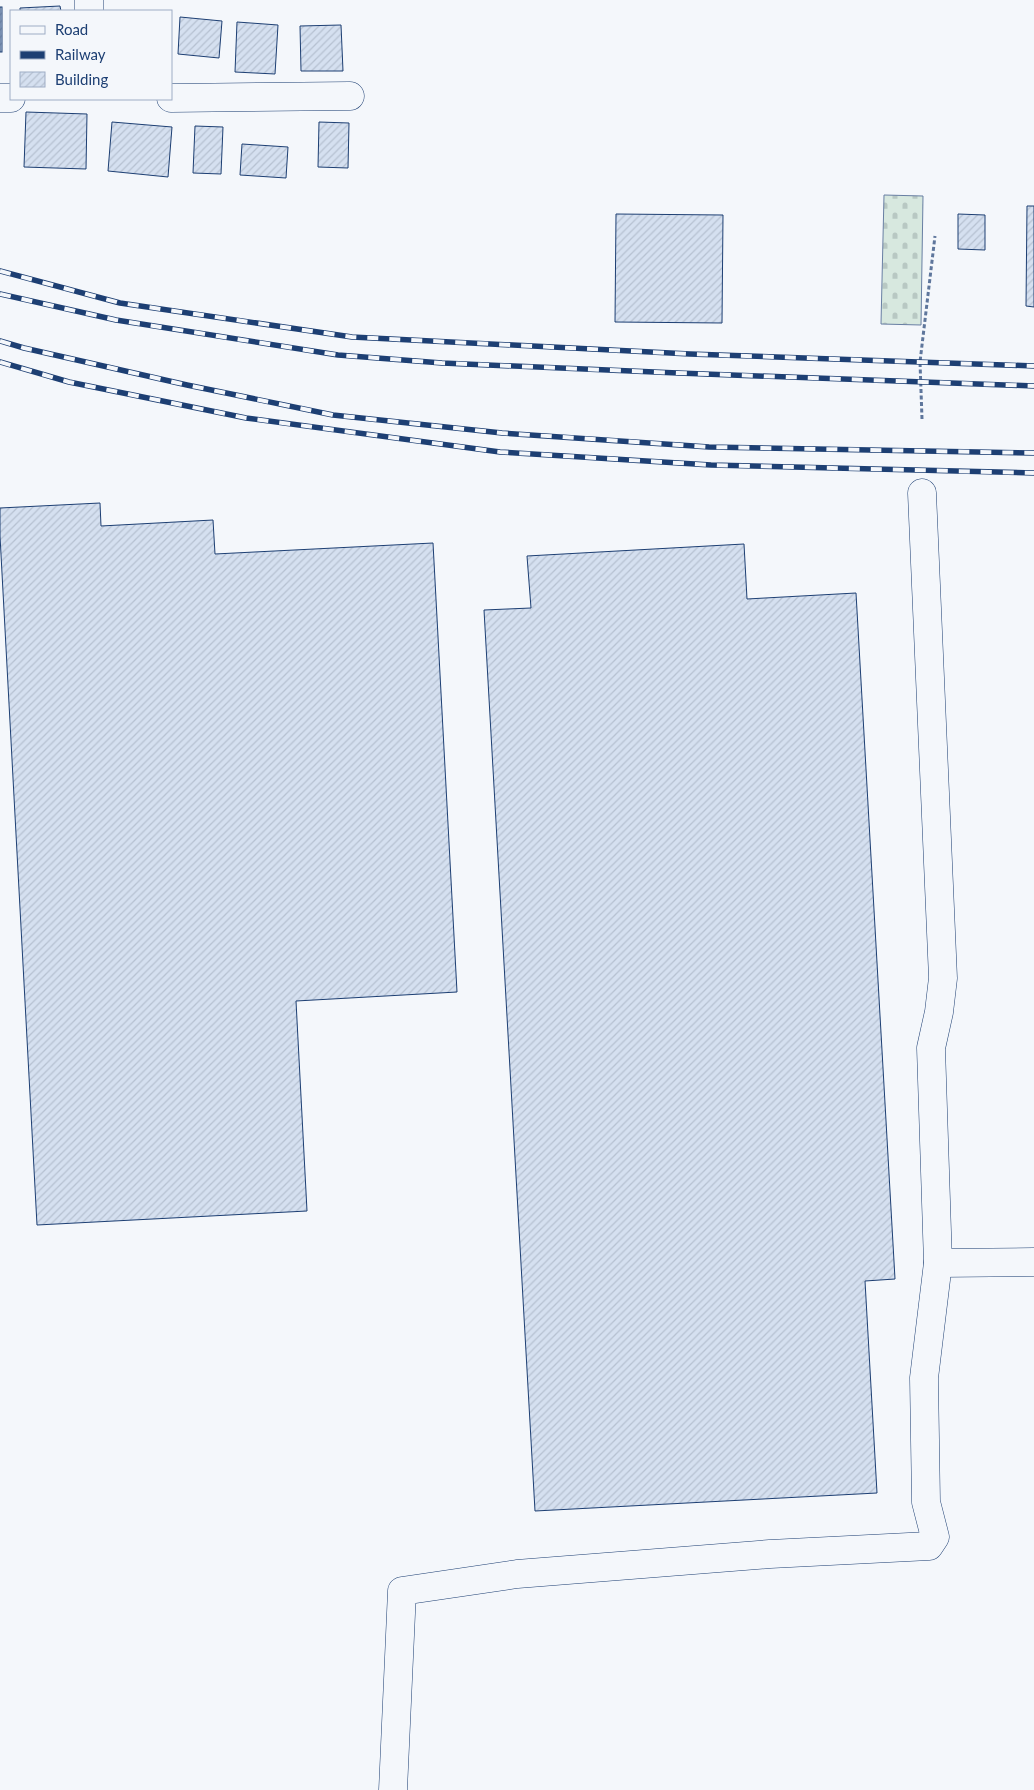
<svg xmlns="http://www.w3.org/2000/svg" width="1034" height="1790" font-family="Lato,sans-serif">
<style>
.cemetery{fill:url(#cemetery-stones);stroke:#687fa3}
.building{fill:url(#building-hatch);stroke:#1d3f73}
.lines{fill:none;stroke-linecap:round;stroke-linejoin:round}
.street-casing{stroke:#1d3f73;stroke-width:29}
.path{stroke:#5e769c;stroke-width:3;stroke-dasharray:4 2.5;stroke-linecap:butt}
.street{stroke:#f4f7fb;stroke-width:28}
.rail-casing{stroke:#1d3f73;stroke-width:5.5}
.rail{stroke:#f4f7fb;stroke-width:4;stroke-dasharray:11;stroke-linecap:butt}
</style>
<defs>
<pattern id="cemetery-stones" width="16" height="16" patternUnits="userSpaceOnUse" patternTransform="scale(1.25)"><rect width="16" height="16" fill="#d7e8df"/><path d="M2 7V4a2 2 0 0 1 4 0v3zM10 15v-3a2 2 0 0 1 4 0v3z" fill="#b8c8c3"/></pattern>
<pattern id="building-hatch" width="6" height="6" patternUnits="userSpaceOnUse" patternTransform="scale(1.25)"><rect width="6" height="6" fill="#d5e0f0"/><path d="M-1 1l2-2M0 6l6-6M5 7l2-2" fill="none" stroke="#b6c1d1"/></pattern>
</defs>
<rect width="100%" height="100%" fill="#f4f7fb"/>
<!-- cemetery -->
<path class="cemetery" d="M884,195L923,196L921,325L881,324Z"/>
<!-- building -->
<g class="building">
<path d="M60,6L61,11H20V8Z"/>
<rect x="0" y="7" width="2" height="45"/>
<path d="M180,17L222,21L219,58L178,54Z"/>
<path d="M237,22L278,25L275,74L235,72Z"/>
<path d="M341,25L343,71H301L300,26Z"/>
<path d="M26,112L87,114L86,169L24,167Z"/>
<path d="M112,122L172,127L168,177L108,171Z"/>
<path d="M319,122L349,123L348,168L318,167Z"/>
<path d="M195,126L223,127L221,174L193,173Z"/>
<path d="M242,144L288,147L286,178L240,175Z"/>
<path d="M1027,206H1034V307L1026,306Z"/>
<path d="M616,214L723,215L722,323L615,322Z"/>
<path d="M958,214L985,215V250L958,249Z"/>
<path d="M100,503L101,526L213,520L215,554L433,543L457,992L296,1001L307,1211L37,1225L0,536V508Z"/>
<path d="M744,544L747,599L856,593L895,1279L865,1281L877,1493L535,1511L484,610L531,608L527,556Z"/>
</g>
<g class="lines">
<!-- street casing -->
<g class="street-casing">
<g id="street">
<path d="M89,0V11"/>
<path d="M0,98H11"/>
<path d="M171,98L350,96"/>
<path d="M938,1263L1034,1262"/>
<path d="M393,1790L402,1591L517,1574L770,1554L929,1546L935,1537L926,1502L924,1378L938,1263L931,1048L939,1012L943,978L922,493"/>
</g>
</g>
<!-- path -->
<path class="path" d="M922,419L920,362L935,236"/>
<!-- street -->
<use href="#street" class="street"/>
<!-- rail casing -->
<g class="rail-casing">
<g id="rail">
<path d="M0,271L120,303L352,337L690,354L1034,366"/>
<path d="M0,294L116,320L338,355L442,363L678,373L1034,386"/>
<path d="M0,341L24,348L187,385L333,415L502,433L709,447L1034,453"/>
<path d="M0,362L69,382L246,418L500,452L711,465L1034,473"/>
</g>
</g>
<!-- rail -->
<use href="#rail" class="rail"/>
</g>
<!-- legend -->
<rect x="10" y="10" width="162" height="90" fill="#f4f7fb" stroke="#9eadc5"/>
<rect x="20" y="26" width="25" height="8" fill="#f4f7fb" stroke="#9eadc5"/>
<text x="55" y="35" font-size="15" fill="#1d3f73">Road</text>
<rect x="20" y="51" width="25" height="8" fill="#1d3f73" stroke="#9eadc5"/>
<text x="55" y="60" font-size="15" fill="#1d3f73">Railway</text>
<rect x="20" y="72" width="25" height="15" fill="url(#building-hatch)" stroke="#9eadc5"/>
<text x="55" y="85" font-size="15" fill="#1d3f73">Building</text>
</svg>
